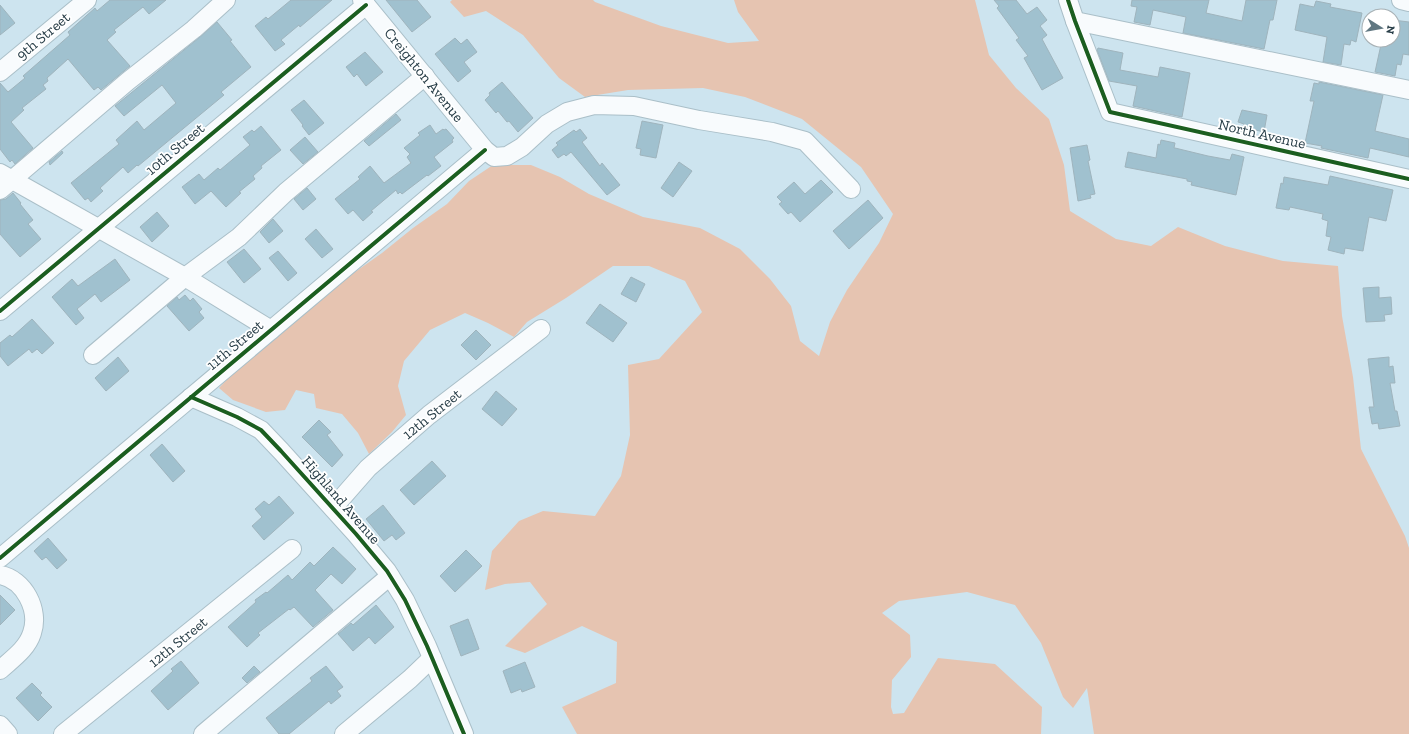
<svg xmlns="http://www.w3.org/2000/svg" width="1409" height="734" font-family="'Zilla Slab',serif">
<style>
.green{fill:#e6c4b1}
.building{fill:#a0c1cf;stroke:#9fb4bd}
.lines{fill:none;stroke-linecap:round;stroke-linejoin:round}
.minor-casing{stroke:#aabfc8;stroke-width:20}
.minor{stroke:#f8fbfd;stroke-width:18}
.cycleway-casing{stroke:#fff;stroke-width:6}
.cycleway{stroke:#1b5e20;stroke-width:4}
.labels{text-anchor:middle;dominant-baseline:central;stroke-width:3.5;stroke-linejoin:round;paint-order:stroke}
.street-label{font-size:15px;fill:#263c46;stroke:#fff}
</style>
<rect width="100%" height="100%" fill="#cde4ef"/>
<!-- green -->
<path class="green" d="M452,0H593L595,2L661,26L728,43L759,41L738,12L734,0H975L989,55L1016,88L1049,119L1064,165L1070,211L1116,239L1151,246L1178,227L1225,246L1283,261L1338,266L1342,316L1353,377L1361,449L1405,536L1409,548V734H1094L1087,688L1073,708L1063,697L1041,643L1015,605L967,592L899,601L882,613L910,635L911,657L892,680L891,707L893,714L904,713L938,658L995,664L1042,707L1041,734H577L562,707L616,683L617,642L582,626L525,653L505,646L547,604L530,582L505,584L485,590L492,551L519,521L543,511L595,516L621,476L630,435L628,365L659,359L702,312L685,281L649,266H613L566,298L527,322L514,337L488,323L465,313L430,330L404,361L398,386L406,415L392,432L369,454L358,433L342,414L316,408L314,394L296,390L285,410L266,412L233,400L219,388L246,359L298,317L348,277L382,253L413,228L447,204L469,181L493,165H531L560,177L589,194L643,217L700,228L740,249L770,279L791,306L800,341L819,356L830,322L847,290L879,243L893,214L861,167L802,119L745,97L703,88L628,90L585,97L559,78L523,35L486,11L464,17L450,2Z"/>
<!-- building -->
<g class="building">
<path d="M110,0H166L149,14L143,7L114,30L116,32L107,40L130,66L101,90L98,87L94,90L68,59L47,78L48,81L43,85L46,89L22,108L24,110L11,122L33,148L15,164L12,160L10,162L0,149V83L8,92L25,78L23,76L70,35L68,32L95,8L97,11Z"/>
<path d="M291,0H332L300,27L299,25L281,40L285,44L275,51L255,26L266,17L268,19Z"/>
<path d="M386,0H417L431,17L412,32Z"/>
<path d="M994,0H1016L1027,14L1037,7L1047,20L1040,26L1047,35L1042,39L1063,78L1042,90L1024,58L1028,56L1016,40L1019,38L997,8L999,6Z"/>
<path d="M1132,0H1209L1206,13L1242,21L1246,0H1277L1273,20H1270L1264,49L1183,33L1186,17L1153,10L1150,25L1134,22L1137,7L1131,6Z"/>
<path d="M1316,1L1331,4L1330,7L1362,13L1356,42L1351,40L1350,45L1344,44L1341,65L1323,62L1327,37L1295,30L1300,4L1314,7Z"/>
<path d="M0,5L15,23L0,35Z"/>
<path d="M1393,20L1409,22V55L1403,54L1401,65L1397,64L1395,76L1375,72L1382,40H1393Z"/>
<path d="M217,22L232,40L230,41L251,67L221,92L224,95L138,166L137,165L128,173L123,167L100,188L103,191L91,202L88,198L85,200L71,183L119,144L116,140L137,121L144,130L176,103L162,85L124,116L115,106L200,37Z"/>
<path d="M455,38L461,44L467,39L477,52L464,62L471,71L458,82L435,54Z"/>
<path d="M1098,48L1123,53L1120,70L1158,77L1160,67L1190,73L1182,117L1133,106L1137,86L1109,81L1097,50Z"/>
<path d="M365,52L383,72L366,86L357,74L354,77L346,67Z"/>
<path d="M502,82L533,118L518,132L509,121L507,122L498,111L496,113L485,100L490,95L489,93Z"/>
<path d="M1319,82L1383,95L1375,131L1409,139V157L1370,148L1368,158L1321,148L1322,146L1305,143L1314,101H1310L1314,83L1319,84Z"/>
<path d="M304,100L324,123L309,135L302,126L303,125L291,110Z"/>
<path d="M1242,110L1267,115L1264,132L1243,127L1244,124L1238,122Z"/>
<path d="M396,114L401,120L369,146L364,141Z"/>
<path d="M642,121L663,125L656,158L640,155L641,149L636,148Z"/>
<path d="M430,125L436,134L443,129L444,130L446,129L454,138L452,140L453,142L434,157L441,166L428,176L427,175L402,194L400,192L398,194L396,190L371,211L373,212L363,221L353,210L348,214L335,199L360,179L358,177L370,166L384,183L411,163L407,157L410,154L404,148L420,135L418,133Z"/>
<path d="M261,126L281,150L261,166L262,168L253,176L255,179L239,192L241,193L226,207L211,191L195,204L182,187L199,174L204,180L218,168L220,170L250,145L243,137L252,130L254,132Z"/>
<path d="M580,129L587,138L582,142L600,166L602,163L620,185L607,195L571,152L566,156L564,154L558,158L552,150L558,145L556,143L574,130L576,132Z"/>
<path d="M305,137L318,152L303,164L290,150Z"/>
<path d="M1161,140L1175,143L1174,148H1175L1208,156L1230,160L1232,154L1244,157L1236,195L1191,185L1192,182L1187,181V179L1125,167L1128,152L1156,158L1158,144L1160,145Z"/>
<path d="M1087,145L1090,160L1088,161L1095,194L1090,195L1091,198L1078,201L1070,148Z"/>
<path d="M62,151L63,153L50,165L49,162Z"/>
<path d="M679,162L692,171L673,197L661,188Z"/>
<path d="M1330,176L1393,190L1386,221L1369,217L1363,251L1345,248L1344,254L1328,250L1331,237L1326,236L1328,221L1322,219L1323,214L1290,207L1289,210L1276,208L1281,183L1283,184L1284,177L1328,185Z"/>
<path d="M821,180L833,192L800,222L791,212L788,214L779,204L782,202L777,197L794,182L805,194Z"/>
<path d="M307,188L316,199L303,210L294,199Z"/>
<path d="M13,193L21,203L20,204L33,220L28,224L41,239L20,257L0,234V200L6,199Z"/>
<path d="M868,200L883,218L849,249L833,231Z"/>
<path d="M157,212L169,226L152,242L140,227Z"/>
<path d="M273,219L283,231L269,243L260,232Z"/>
<path d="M316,229L333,249L322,258L305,239Z"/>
<path d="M244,249L261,269L244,283L227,262Z"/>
<path d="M278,251L297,273L288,281L269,258Z"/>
<path d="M115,259L130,280L101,302L95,294L77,309L84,318L76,325L52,297L72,279L78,286Z"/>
<path d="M631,277L645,284L636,302L621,294Z"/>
<path d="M1379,287V298L1391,297L1392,314L1384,315L1385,321L1366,322L1363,288Z"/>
<path d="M185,295L190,301L193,298L202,309L199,312L204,318L189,331L167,306L177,297L179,300Z"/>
<path d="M600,304L627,323L613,342L586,323Z"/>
<path d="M32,319L54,343L42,354L37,349L32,353L29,349L8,366L0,356V343L10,335L12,337Z"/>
<path d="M476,330L491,345L476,360L461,345Z"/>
<path d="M118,357L129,371L106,391L95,378Z"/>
<path d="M1389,357V367L1393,366L1395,383H1390L1395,411H1397L1400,426L1379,429L1378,423L1372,424L1369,407H1374L1368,359Z"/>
<path d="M496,391L517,409L502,426L482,409Z"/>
<path d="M319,420L331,432L327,435L343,455L332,467L302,437Z"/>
<path d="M162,444L185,471L173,482L150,455Z"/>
<path d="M432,461L446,476L414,505L400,490Z"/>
<path d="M279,496L294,513L264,540L252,526L262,517L255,509L264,501L269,505Z"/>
<path d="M383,505L405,533L396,540L392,535L384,541L366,519Z"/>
<path d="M48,538L67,560L57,569L46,557L42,560L34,551Z"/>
<path d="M333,547L356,569L342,584L331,574L315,590L333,610L313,627L294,607L290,610L289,609L258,633L260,635L247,647L228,627L256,602L255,600L266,592L267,593L288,575L292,580L310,562L314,566Z"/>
<path d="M466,550L482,566L455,592L440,576Z"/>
<path d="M0,595L15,610L0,625Z"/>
<path d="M376,605L394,627L375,644L369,637L353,651L338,634L351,623L353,625Z"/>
<path d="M468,619L479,649L461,656L450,626Z"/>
<path d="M181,661L199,683L168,710L151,691L173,671L171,669Z"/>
<path d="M525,662L535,687L522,692L521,689L511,693L503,671Z"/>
<path d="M254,666L260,672L247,683L242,678Z"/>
<path d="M326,666L343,687L337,691L341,696L331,704L329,701L289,734H279L266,718L312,681L310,678Z"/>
<path d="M32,683L42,693L40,695L52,707L38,721L16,698Z"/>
</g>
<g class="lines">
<!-- minor casing -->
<g class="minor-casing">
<g id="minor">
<path d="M362,0L485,150L494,157L507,156L522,147L547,124L567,112L594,105L634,106L699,120L772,132L805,141L851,189"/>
<path d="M1068,0L1075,21L1110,112L1409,179"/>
<path d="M1401,0L1409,2"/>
<path d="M1075,21L1409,90"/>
<path d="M0,72L87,0"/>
<path d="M0,173L185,277L271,330"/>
<path d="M0,190L128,81L194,29L226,0"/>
<path d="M0,311L366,5"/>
<path d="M93,355L185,277L239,237L286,192L425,76"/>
<path d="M191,397L237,417L261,430L281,451L356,534L387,571L405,600L427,646L464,734"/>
<path d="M333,508L368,468L429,415L541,329"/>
<path d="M0,558L485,150"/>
<path d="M0,575C24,579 40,610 32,633C27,649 12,659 0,670"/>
<path d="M0,725L8,734"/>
<path d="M63,734L292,549"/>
<path d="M203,734L390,576"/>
<path d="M344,734L410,679L432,658"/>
</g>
</g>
<!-- minor -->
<use href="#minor" class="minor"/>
<!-- cycleway casing -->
<g class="cycleway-casing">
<g id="cycleway">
<path d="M1068,0L1075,21L1110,112L1409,179"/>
<path d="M0,311L366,5"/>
<path d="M191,397L237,417L261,430L281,451L356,534L387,571L405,600L427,646L464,734"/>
<path d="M0,558L485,150"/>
</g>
</g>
<!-- cycleway -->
<use href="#cycleway" class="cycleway"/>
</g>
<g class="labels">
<!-- street labels -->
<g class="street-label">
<text transform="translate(43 36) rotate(-40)">9th Street</text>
<text transform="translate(424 75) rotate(51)">Creighton Avenue</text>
<text transform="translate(1262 134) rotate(13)">North Avenue</text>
<text transform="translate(175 149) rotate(-40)">10th Street</text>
<text transform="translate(235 345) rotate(-40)">11th Street</text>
<text transform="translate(432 414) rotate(-39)">12th Street</text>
<text transform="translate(341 500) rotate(49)">Highland Avenue</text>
<text transform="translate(178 642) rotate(-39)">12th Street</text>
</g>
</g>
<!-- north arrow -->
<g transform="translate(1381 28) rotate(101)"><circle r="19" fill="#ffffff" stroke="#a8b1b5"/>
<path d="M0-3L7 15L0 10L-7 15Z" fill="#607781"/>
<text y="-6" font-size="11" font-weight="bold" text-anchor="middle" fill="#263c46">N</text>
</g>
</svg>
